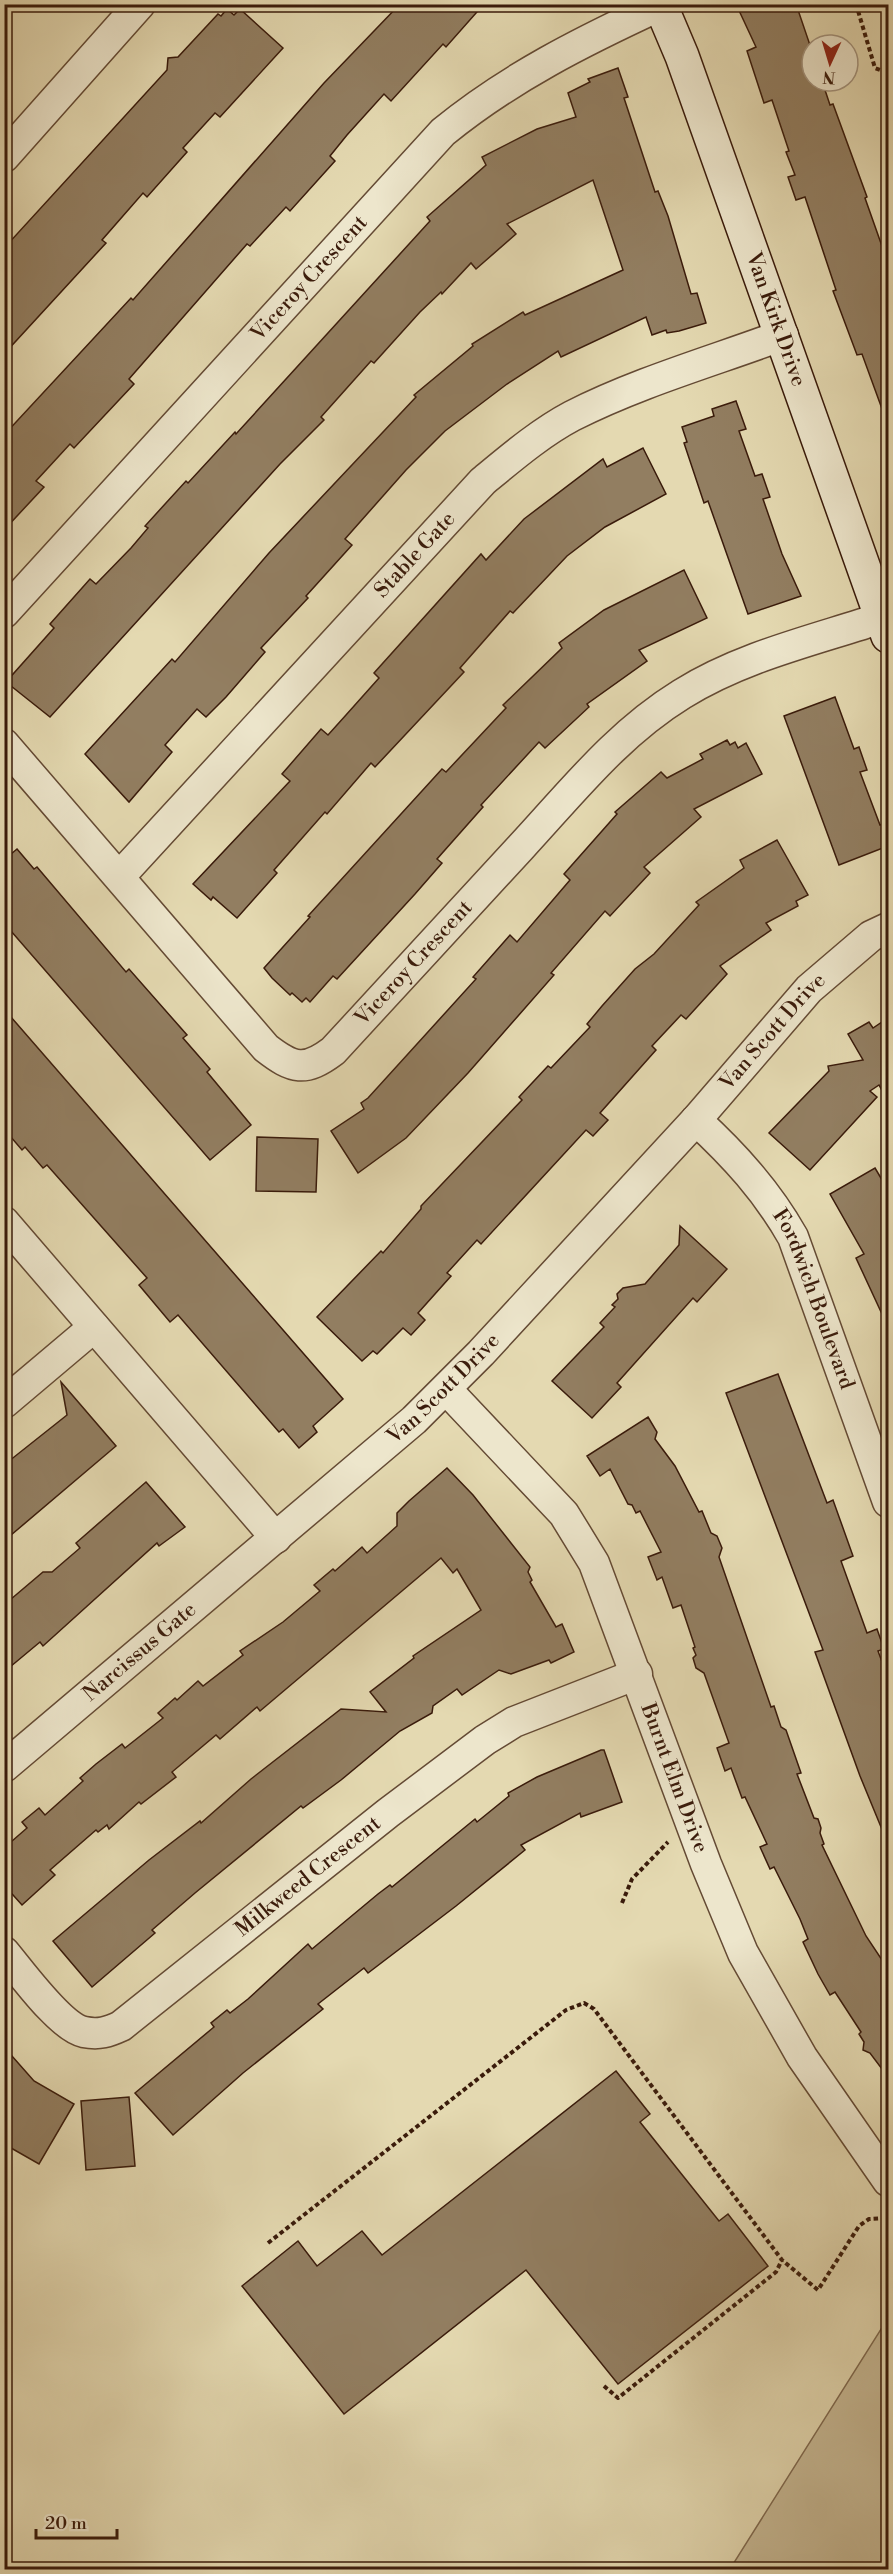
<svg xmlns="http://www.w3.org/2000/svg" width="893" height="2574" font-family="'Libre Bodoni',serif">
<style>
.green{fill:#c7b995;stroke:#806a50;stroke-width:1.5}
.building{fill:#927e61;stroke:#3a1b0b;stroke-width:1.5}
.lines{fill:none;stroke-linecap:round;stroke-linejoin:round}
.street-casing{stroke:#644a34;stroke-width:33}
.secondary-casing{stroke:#3a1b0b;stroke-width:36}
.path{stroke:#3a1b0b;stroke-width:4;stroke-dasharray:4.5 3;stroke-linecap:butt}
.street{stroke:#ede6cc;stroke-width:30}
.secondary{stroke:#ede6cc;stroke-width:33}
.labels{text-anchor:middle;dominant-baseline:central;stroke-width:6;stroke-linejoin:round;paint-order:stroke}
.street-label{font-size:21px;fill:#3a1b0b;stroke:#ede6cc}
</style>
<rect width="100%" height="100%" fill="#e4d9b1"/>
<filter id="stains"><feTurbulence type="fractalNoise" baseFrequency=".00333" numOctaves="4"/><feColorMatrix values="0 0 0 0 .2 0 0 0 0 .09 0 0 0 0 .02 0 0 0 .5 -.17"/></filter>
<radialGradient id="worn" r=".72"><stop offset=".6" stop-color="#630" stop-opacity="0"/><stop offset="1" stop-color="#630" stop-opacity=".3"/></radialGradient>
<!-- green -->
<path class="green" d="M888,2318V2569H730Z"/>
<!-- building -->
<g class="building">
<path d="M400,4H484L446,47L443,44L391,101L384,94L347,135L330,156L335,161L290,211L286,207L250,246L247,244L129,379L134,384L74,448L70,444L36,481L44,487L4,530V435L131,298L133,300L324,83Z"/>
<path d="M736,4H796L812,51V81H822L830,105L833,104L867,197L865,198L883,249L888,247V416L885,417L862,354L857,355L833,291L836,290L805,197L796,200L788,177L795,175L786,152L789,151L772,100L764,103L747,51L756,47Z"/>
<path d="M227,9L234,15L240,9L283,48L220,117L215,113L183,148L187,152L147,197L143,193L102,240L106,243L4,354V253L9,248L6,246L167,70L168,58L178,57L218,14L221,16Z"/>
<path d="M618,68L628,97L624,98L655,192L658,191L668,216L691,294L697,293L706,323L679,331L667,333L666,330L652,335L646,317L561,357L558,351L507,384L445,431L406,470L345,539L352,545L306,596L308,598L261,648L265,652L226,697L206,717L197,709L165,745L172,752L129,802L85,754L172,659L175,662L269,553L416,397L414,395L473,346L472,344L523,312L525,315L623,270L593,180L507,224L516,234L476,269L471,263L442,294L441,292L420,312L374,363L371,361L321,417L324,420L280,464L50,717L6,682L54,628L50,624L90,579L96,584L131,548L148,528L145,526L186,481L188,483L235,432L236,434L430,221L427,217L486,165L482,157L537,129L576,117L568,93L590,82L588,79Z"/>
<path d="M736,401L746,429L739,431L755,476L762,474L770,497L763,499L782,554L801,596L748,614L708,501L704,503L684,443L687,442L682,427L714,416L712,409Z"/>
<path d="M643,448L666,494L605,527L567,556L513,613L510,611L460,668L464,672L375,767L371,763L327,814L325,812L274,870L277,873L237,918L213,897L211,900L193,884L290,781L282,774L321,729L328,735L346,715L379,678L374,673L481,554L486,560L524,519L603,459L607,467Z"/>
<path d="M684,570L707,618L639,650L647,661L587,704L589,707L545,748L539,742L481,805L483,807L437,859L442,863L415,894L337,979L333,976L310,1002L306,998L302,1002L292,993L290,995L272,978L264,968L310,917L308,916L442,769L446,772L506,708L503,705L562,648L559,643L604,610Z"/>
<path d="M835,697L854,749L859,747L867,770L860,772L880,825L883,824L888,841V846L839,865L784,716Z"/>
<path d="M727,740L730,745L735,742L738,748L746,743L762,774L694,809L701,817L644,867L650,873L610,916L605,911L551,973L554,975L468,1073L406,1138L358,1173L331,1131L364,1109L361,1103L368,1098L476,979L473,977L510,935L517,942L570,880L564,874L617,814L615,812L661,772L667,778L703,759L700,754Z"/>
<path d="M777,840L808,895L796,901L798,906L766,923L771,930L720,966L727,974L686,1019L681,1015L652,1046L656,1050L600,1113L608,1120L593,1136L586,1130L481,1244L477,1240L447,1273L451,1276L418,1313L425,1320L411,1335L403,1328L377,1354L373,1351L362,1361L317,1317L381,1251L383,1253L421,1209V1206L522,1100L519,1097L548,1066L551,1068L590,1027L587,1024L602,1006L635,969L654,954L699,905L696,902L744,868L740,860Z"/>
<path d="M17,849L34,869L37,867L126,972L129,969L187,1035L183,1038L210,1069L207,1072L251,1125L210,1160L4,923V860Z"/>
<path d="M4,1009L343,1399L313,1426L317,1432L299,1448L283,1429L279,1432L178,1315L170,1322L139,1285L147,1278L47,1165L43,1168L25,1147L22,1150L4,1129Z"/>
<path d="M888,1018V1102L879,1085L870,1091L877,1097L810,1170L769,1133L829,1071L828,1066L863,1060L848,1034L869,1022L873,1028Z"/>
<path d="M257,1137L318,1139L316,1192L256,1191Z"/>
<path d="M875,1168L888,1190V1327L856,1258L864,1254L830,1194Z"/>
<path d="M680,1226L727,1269L697,1302L693,1298L617,1383L621,1387L592,1418L552,1381L604,1327L600,1323L615,1307L612,1305L618,1299L617,1294L623,1288L645,1284L679,1245Z"/>
<path d="M778,1374L827,1503L833,1500L853,1556L841,1561L867,1633L877,1629L884,1649L878,1651L888,1678V1844L860,1776L815,1652L823,1650L726,1393Z"/>
<path d="M61,1382L116,1446L4,1541V1465L67,1415Z"/>
<path d="M648,1417L657,1432L655,1439L675,1466L699,1512L702,1511L711,1533L717,1536L722,1548L719,1557L771,1707L774,1706L781,1727L786,1730L801,1773L797,1774L814,1818L818,1819L821,1828L820,1833L824,1844L822,1845L866,1936L888,1969V2077L870,2053L863,2050L864,2042L859,2034L861,2032L835,1992L830,1995L818,1974L803,1942L808,1939L800,1919L774,1867L770,1869L760,1847L767,1844L745,1797L742,1798L731,1768L725,1771L717,1748L729,1743L704,1673L696,1668L693,1658L696,1655L693,1648L695,1647L681,1605L673,1608L662,1577L657,1580L648,1557L661,1552L640,1511L636,1513L632,1505L628,1504L610,1469L600,1476L587,1456Z"/>
<path d="M447,1468L473,1495L530,1567L528,1572L532,1580L530,1582L556,1627L562,1624L574,1652L551,1663L549,1660L511,1674L499,1670L462,1695L457,1689L433,1706L432,1713L400,1731L341,1780L303,1808L301,1806L195,1893L152,1930L155,1933L92,1987L53,1941L149,1860L200,1821L201,1823L251,1779L341,1709L386,1712L370,1692L414,1658L413,1656L481,1610L457,1569L453,1573L441,1558L260,1711L257,1707L220,1739L216,1735L172,1772L176,1777L141,1804L139,1802L109,1829L107,1825L98,1832L96,1830L50,1870L55,1875L22,1905L4,1885V1848L27,1828L22,1822L39,1808L45,1815L83,1781L80,1778L96,1764L122,1744L125,1748L163,1718L158,1713L175,1698L177,1700L198,1681L203,1686L243,1655L240,1651L283,1622L320,1591L314,1585L333,1569L335,1571L362,1547L367,1553L397,1526V1513L409,1501Z"/>
<path d="M146,1482L185,1527L159,1546L157,1543L43,1646L40,1642L4,1672V1605L43,1572H52L80,1548L76,1543Z"/>
<path d="M601,1750H604L622,1802L581,1817L580,1813L521,1845L525,1850L456,1906L368,1973L364,1968L318,2004L323,2009L243,2073L173,2135L135,2093L214,2027L211,2023L227,2010L230,2013L248,1999L308,1944L312,1949L378,1894L390,1885L392,1887L475,1819L477,1822L509,1796L508,1793L537,1777Z"/>
<path d="M4,2047L34,2081L74,2104L39,2164L4,2144Z"/>
<path d="M616,2071L650,2114L640,2122L719,2221L728,2214L768,2266L618,2384L526,2270L344,2414L242,2286L298,2241L317,2266L362,2231L382,2255Z"/>
<path d="M129,2097L135,2166L86,2170L81,2101Z"/>
</g>
<g class="lines">
<!-- street casing -->
<g class="street-casing">
<g id="street">
<path d="M4,157L140,4"/>
<path id="s1" d="M4,613L443,132C509,78 583,41 661,5"/>
<path id="s2" d="M4,744L266,1048C293,1069 305,1072 333,1051C395,983 459,915 521,847C572,792 617,734 682,694C743,656 815,640 881,618"/>
<path id="s3" d="M120,876L483,481C511,458 540,433 572,416C639,382 713,361 783,335"/>
<path id="s4" d="M696,1120C734,1155 767,1191 793,1237L888,1502"/>
<path d="M4,1222L276,1538"/>
<path id="s5" d="M446,1389L564,1514L594,1563L706,1864L743,1953L802,2057L888,2181"/>
<path d="M4,1403L94,1327"/>
<path id="s6" d="M4,1767L414,1420L481,1353L696,1120L809,989L871,936L888,928"/>
<path id="s7" d="M4,1952C21,1972 60,2027 84,2032C99,2035 108,2032 121,2026L388,1813L485,1740L514,1722L637,1674"/>
</g>
</g>
<!-- secondary casing -->
<g class="secondary-casing">
<g id="secondary">
<path id="s8" d="M660,4L682,56L888,636"/>
</g>
</g>
<!-- path -->
<g class="path">
<path d="M856,4L875,68L888,73"/>
<path d="M622,1903L632,1879L668,1842"/>
<path d="M268,2243L566,2010L584,2003L594,2009L782,2260L818,2290L859,2226L869,2219L886,2218"/>
<path d="M604,2386L618,2398L776,2272L782,2260"/>
</g>
<!-- street -->
<use href="#street" class="street"/>
<!-- secondary -->
<use href="#secondary" class="secondary"/>
</g>
<g class="labels">
<!-- street labels -->
<g class="street-label">
<text stroke="none"><textPath href="#s1" startOffset="453">Viceroy Crescent</textPath></text>
<text stroke="none"><textPath href="#s8" startOffset="336">Van Kirk Drive</textPath></text>
<text stroke="none"><textPath href="#s3" startOffset="436">Stable Gate</textPath></text>
<text stroke="none"><textPath href="#s2" startOffset="596">Viceroy Crescent</textPath></text>
<text stroke="none"><textPath href="#s6" startOffset="1066">Van Scott Drive</textPath></text>
<text stroke="none"><textPath href="#s4" startOffset="218">Fordwich Boulevard</textPath></text>
<text stroke="none"><textPath href="#s6" startOffset="580">Van Scott Drive</textPath></text>
<text stroke="none"><textPath href="#s6" startOffset="178">Narcissus Gate</textPath></text>
<text stroke="none"><textPath href="#s5" startOffset="459">Burnt Elm Drive</textPath></text>
<text stroke="none"><textPath href="#s7" startOffset="392">Milkweed Crescent</textPath></text>
</g>
</g>
<!-- margin -->
<rect width="893" height="2574" fill="none" stroke="#e4d9b1" stroke-width="24"/>
<rect x="6" y="6" width="881" height="2562" fill="none" stroke="#3a1b0b" stroke-width="3"/>
<rect x="12" y="12" width="869" height="2550" fill="none" stroke="#3a1b0b" stroke-width="1.5"/>
<!-- north arrow -->
<g transform="translate(830 63) rotate(184)"><circle r="28" fill="#ede6cc" stroke="#a5957f" stroke-width="1.5"/>
<path d="M0-4.5L10 22L0 15L-10 22Z" fill="#8f2418"/>
<text y="-9" font-size="16" font-weight="bold" text-anchor="middle" fill="#3a1b0b">N</text>
</g>
<!-- scale -->
<path d="M36 2529v9h81v-9" fill="none" stroke="#3a1b0b" stroke-width="3"/>
<text x="45" y="2529" font-size="18" fill="#3a1b0b" stroke="#ede6cc" stroke-width="4.5" paint-order="stroke">20 m</text>
<rect width="100%" height="100%" filter="url(#stains)"/>
<rect width="100%" height="100%" fill="url(#worn)"/>
</svg>
